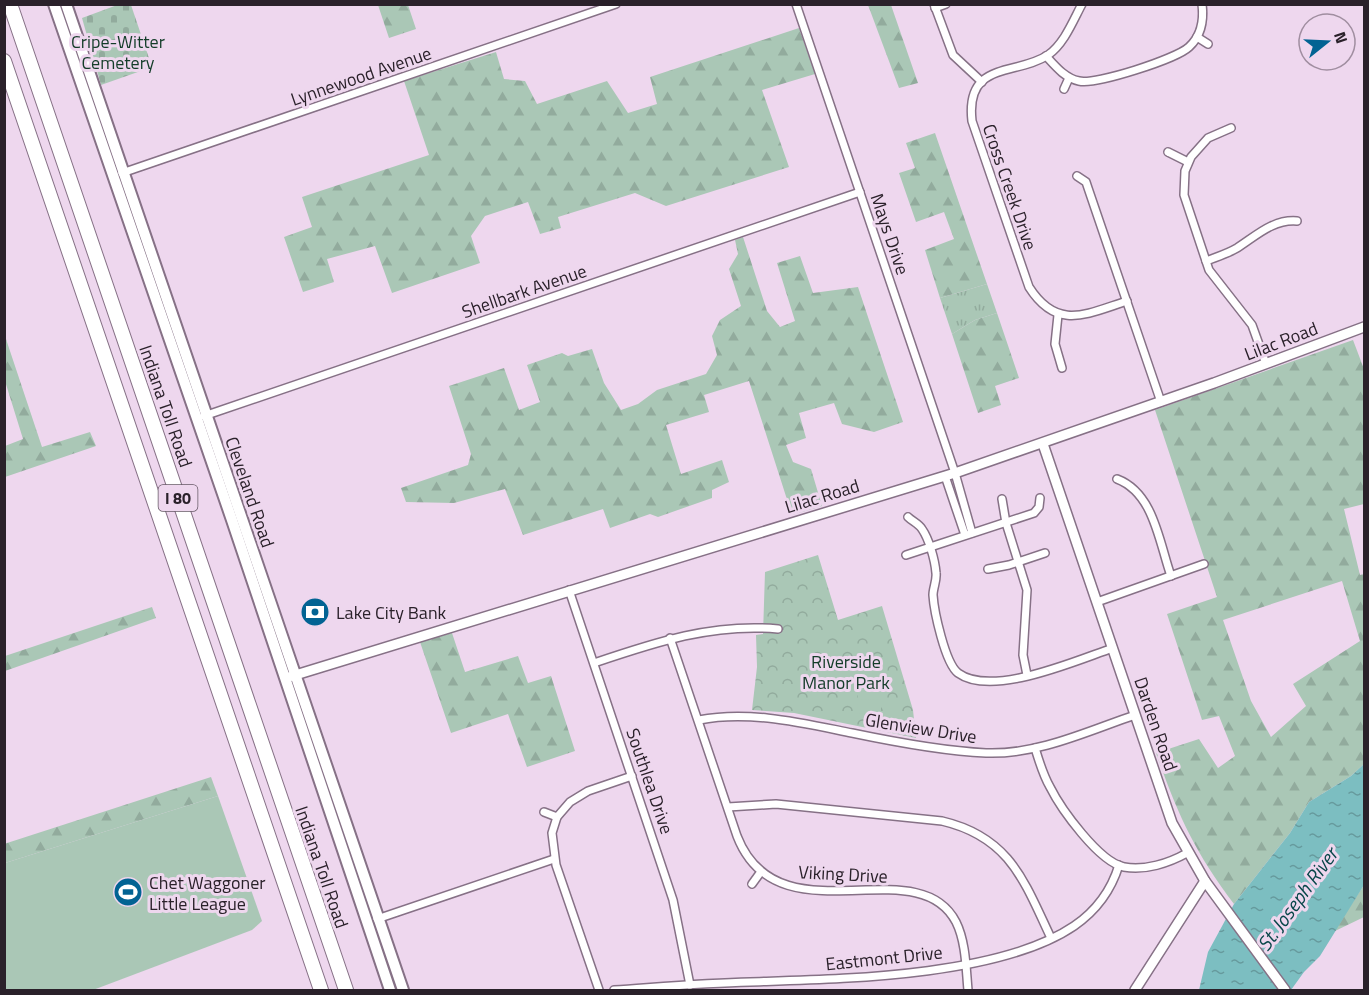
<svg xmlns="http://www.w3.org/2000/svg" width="1369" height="995" font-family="'Titillium Web',sans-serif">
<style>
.grass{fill:url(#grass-tufts)}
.forest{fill:url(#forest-firs);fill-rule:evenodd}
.cemetery{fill:url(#cemetery-stones)}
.park{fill:url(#park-crowns)}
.pitch{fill:#aac7b6}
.water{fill:url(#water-ripples)}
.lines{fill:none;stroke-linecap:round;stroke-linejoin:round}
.minor-casing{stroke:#867186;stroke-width:10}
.tertiary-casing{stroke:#867186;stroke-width:12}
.secondary-casing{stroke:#867186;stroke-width:14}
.motorway-casing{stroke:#867186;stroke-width:16}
.minor{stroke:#fff;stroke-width:7}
.tertiary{stroke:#fff;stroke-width:9}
.secondary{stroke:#fff;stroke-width:10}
.motorway{stroke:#fff;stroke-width:14}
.labels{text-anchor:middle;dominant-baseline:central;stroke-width:6;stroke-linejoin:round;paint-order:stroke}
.shield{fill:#eed7ee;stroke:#655865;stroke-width:1.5}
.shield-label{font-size:16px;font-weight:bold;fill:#2a212a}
.park-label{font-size:18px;fill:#133c28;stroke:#eed7ee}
.street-label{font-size:18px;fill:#2a212a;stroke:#eed7ee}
.poi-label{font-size:18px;fill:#2a212a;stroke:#eed7ee;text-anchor:start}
.water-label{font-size:20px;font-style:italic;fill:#09474a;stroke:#eed7ee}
</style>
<defs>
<pattern id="grass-tufts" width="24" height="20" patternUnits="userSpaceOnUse" patternTransform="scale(1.5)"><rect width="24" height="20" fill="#aac7b6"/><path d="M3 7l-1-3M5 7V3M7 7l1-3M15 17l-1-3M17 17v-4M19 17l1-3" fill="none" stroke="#92ab9d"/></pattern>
<pattern id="forest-firs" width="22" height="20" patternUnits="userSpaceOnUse" patternTransform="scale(1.5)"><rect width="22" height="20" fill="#aac7b6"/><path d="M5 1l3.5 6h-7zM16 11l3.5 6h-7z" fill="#92ab9d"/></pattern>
<pattern id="cemetery-stones" width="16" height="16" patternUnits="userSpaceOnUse" patternTransform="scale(1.5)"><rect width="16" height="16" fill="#aac7b6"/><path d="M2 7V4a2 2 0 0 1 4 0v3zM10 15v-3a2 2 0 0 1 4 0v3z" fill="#92ab9d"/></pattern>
<pattern id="park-crowns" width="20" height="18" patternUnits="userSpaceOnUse" patternTransform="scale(1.5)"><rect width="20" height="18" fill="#aac7b6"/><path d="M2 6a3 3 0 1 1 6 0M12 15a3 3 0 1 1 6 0" fill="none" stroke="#92ab9d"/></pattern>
<pattern id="water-ripples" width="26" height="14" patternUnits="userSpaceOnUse" patternTransform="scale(1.5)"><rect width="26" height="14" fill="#7cbec1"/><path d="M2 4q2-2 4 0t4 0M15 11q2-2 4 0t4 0" fill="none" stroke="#669a9d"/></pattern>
</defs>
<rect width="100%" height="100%" fill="#eed7ee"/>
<!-- grass -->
<path class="grass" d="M987,284L997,313L975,320L952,334L940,298Z"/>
<!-- forest -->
<g class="forest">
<path d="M378,5H408L416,29L389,38Z"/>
<path d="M868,5H891L918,83L899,88Z"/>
<path d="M799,28L815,74L762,90L789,167L666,206L635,193L558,217L561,228L540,234L528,202L485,216L471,236L480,263L392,293L375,246L327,259L334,282L303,292L284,237L312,227L302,197L429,155L404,81L496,52L504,79L525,81L537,104L607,81L628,113L657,104L650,77Z"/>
<path d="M935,133L987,284L940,298L925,250L954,239L944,212L916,222L899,173L915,168L906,143Z"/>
<path d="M743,237L767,311L780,327L795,321L777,263L800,256L813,293L858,287L903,422L874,432L842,424L834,403L799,413L806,438L786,445L793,462L811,469L822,506L792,515L749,381L704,395L709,412L666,425L681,474L722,460L729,482L712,490V498L658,517L650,514L610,528L603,509L523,535L505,489L454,503L406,502L401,488L468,465L471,454L449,386L504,368L519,410L540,402L527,365L562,353L568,356L592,349L604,383L621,410L638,404L657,390L706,374L717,355L712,336L720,320L741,306L729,269L738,254L735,240Z"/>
<path d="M997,313L1019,378L995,386L1001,405L978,413L952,334L975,320Z"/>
<path d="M4,333L42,447L90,432L96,446L5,477V446L23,439L5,381Z"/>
<path d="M1353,340L1364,369V504L1344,509L1360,575L1364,574V764L1351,776L1309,802L1290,833L1234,904C1194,851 1178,815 1156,753L1199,739L1218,768L1235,756L1219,716L1202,720L1167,614L1217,597L1155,410ZM1342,581L1360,641L1293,684L1306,706L1271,737L1251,701L1223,620Z"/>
<path d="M152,607L156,618L5,671V656Z"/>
<path d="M452,633L465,672L518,656L528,683L551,676L575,751L527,767L508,714L451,733L420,642Z"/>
<path d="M211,777L218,796L5,863L4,844Z"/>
<path d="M1364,885V917L1333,932Z"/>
</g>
<!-- cemetery -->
<path class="cemetery" d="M120,4L131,5L152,67L101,85L82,18Z"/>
<!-- park -->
<path class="park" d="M818,555L838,620L882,606L913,710L916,738L794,713L752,710L757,667L756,635L763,634L765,572Z"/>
<!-- pitch -->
<g class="pitch">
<path d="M873,658L888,659L887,675H873Z"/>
<path d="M858,688L881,689V700L858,699Z"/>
<path d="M858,703H881V714L857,713Z"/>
<path d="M218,796L262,921L252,930L93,990H5V863Z"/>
</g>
<!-- water -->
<path class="water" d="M1364,764V885L1320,956L1304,972L1291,990H1199L1208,952L1234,904L1290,833L1309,802L1351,776Z"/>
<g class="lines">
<!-- minor casing -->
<g class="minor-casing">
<g id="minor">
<path d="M796,4L955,473L972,533"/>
<path d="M934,4L953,55L982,82"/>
<path d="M1082,4C1073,21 1064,44 1048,55C1017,76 965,60 972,121L1029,287C1057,331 1086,314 1127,301"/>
<path d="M935,8L946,4"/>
<path d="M1197,37L1208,44"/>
<path d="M1046,56C1056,67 1065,78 1079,81C1096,85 1176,59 1189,47C1201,36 1204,20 1202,4"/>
<path d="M1064,89L1069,78"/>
<path d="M1231,128L1208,138L1191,157L1185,171L1184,195L1209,270L1252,325L1266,364"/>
<path d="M1168,152L1188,162"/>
<path d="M122,173L616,4"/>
<path d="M1077,176L1086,182L1088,188L1161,402"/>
<path d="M1206,261C1216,257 1227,254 1237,248C1256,236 1273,219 1297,221"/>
<path d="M1058,315L1055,344L1062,368"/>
<path d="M204,416L860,192"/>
<path d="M945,476L965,535"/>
<path d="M1117,479C1154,493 1159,542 1171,576"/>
<path d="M1002,499L1006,523L1027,590L1023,655L1027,675"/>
<path d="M908,517C912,521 919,524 922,529C929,539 935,560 936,573C937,580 933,588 933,595C934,611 945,663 958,673C992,698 1077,660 1113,648"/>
<path d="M906,555L1034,513L1039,507L1040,498"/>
<path d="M988,569L1009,565L1045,553"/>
<path d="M569,590L673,900L690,985"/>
<path d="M1097,602L1204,564"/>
<path d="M670,638L737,836C778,942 917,847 956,922C966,942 966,969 968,990"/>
<path d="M594,663C656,642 713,623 778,629"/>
<path d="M699,720C749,710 802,723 852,733C895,742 942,751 986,753C1038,755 1088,731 1135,715"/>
<path d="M1035,748C1039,761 1043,775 1050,787C1061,809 1099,862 1124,867C1145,871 1169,863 1187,853"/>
<path d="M728,807L776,804L942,821C1010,837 1024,881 1051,938"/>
<path d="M544,812L557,817"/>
<path d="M752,884L760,873"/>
<path d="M377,919L554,859"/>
<path d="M599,990L556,865L552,833L557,817L570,802L588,791L632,776"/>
<path d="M614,990C659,987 704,983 750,982C840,979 999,977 1074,926C1096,911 1111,891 1119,865"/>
</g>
</g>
<!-- tertiary casing -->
<g class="tertiary-casing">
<g id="tertiary">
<path d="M1043,444L1172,823L1205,881L1285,990"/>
<path d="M289,677L955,473L1214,383L1364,327"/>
<path d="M1135,990L1205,881"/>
</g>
</g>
<!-- secondary casing -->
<g class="secondary-casing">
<g id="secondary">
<path d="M54,4L232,520L390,990"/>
<path d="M66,4L403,990"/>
</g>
</g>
<!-- motorway casing -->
<g class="motorway-casing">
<g id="motorway">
<path d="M10,4L346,990"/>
<path d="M4,61L321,990"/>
</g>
</g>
<!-- minor -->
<use href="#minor" class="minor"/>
<!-- tertiary -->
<use href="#tertiary" class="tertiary"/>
<!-- secondary -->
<use href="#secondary" class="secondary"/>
<!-- motorway -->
<use href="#motorway" class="motorway"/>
</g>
<!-- icons -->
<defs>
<g id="bank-disc" transform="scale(1.5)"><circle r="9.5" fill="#026393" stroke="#eed7ee"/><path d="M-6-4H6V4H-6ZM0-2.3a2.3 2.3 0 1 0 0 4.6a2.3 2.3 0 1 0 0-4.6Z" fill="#fff"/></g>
<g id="stadium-disc" transform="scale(1.5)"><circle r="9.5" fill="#026393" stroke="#eed7ee"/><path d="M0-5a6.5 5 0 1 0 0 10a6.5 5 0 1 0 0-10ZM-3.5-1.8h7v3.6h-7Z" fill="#fff"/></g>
</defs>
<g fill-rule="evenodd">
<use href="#bank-disc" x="315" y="612"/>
<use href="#stadium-disc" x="128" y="892"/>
</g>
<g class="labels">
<!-- shield labels -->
<rect class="shield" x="158.5" y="485" width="39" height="26" rx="4.5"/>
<g class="shield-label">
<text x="178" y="498">I 80</text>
</g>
<!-- park labels -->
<g class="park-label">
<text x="118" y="41">Cripe-Witter<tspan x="118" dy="21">Cemetery</tspan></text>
<text x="846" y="661">Riverside<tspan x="846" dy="21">Manor Park</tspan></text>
</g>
<!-- street labels -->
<g class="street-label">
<text transform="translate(361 76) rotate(-19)">Lynnewood Avenue</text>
<text transform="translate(1010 187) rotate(71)">Cross Creek Drive</text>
<text transform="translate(890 234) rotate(71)">Mays Drive</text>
<text transform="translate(524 291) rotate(-19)">Shellbark Avenue</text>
<text transform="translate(1281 341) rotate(-21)">Lilac Road</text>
<text transform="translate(166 406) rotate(71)">Indiana Toll Road</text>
<text transform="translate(250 492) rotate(71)">Cleveland Road</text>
<text transform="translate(822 496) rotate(-17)">Lilac Road</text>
<text transform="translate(1156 724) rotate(71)">Darden Road</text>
<text transform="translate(921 728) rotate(9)">Glenview Drive</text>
<text transform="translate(650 781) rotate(71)">Southlea Drive</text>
<text transform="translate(322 867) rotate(71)">Indiana Toll Road</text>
<text transform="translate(843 874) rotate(3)">Viking Drive</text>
<text transform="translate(884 958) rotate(-6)">Eastmont Drive</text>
</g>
<!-- poi labels -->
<g class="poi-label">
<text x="336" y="612">Lake City Bank</text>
<text x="149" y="882">Chet Waggoner<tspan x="149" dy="21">Little League</tspan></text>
</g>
<!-- water labels -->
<g class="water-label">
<text transform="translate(1297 899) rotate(-54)">St. Joseph River</text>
</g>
</g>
<!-- border -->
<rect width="1369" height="995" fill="none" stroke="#2a212a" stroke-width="12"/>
<!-- north arrow -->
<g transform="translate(1327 42) rotate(72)"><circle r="28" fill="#eed7ee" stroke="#a08ea0" stroke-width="1.5"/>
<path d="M0-4.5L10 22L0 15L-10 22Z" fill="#026393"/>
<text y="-9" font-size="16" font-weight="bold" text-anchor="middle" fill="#2a212a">N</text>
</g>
</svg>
